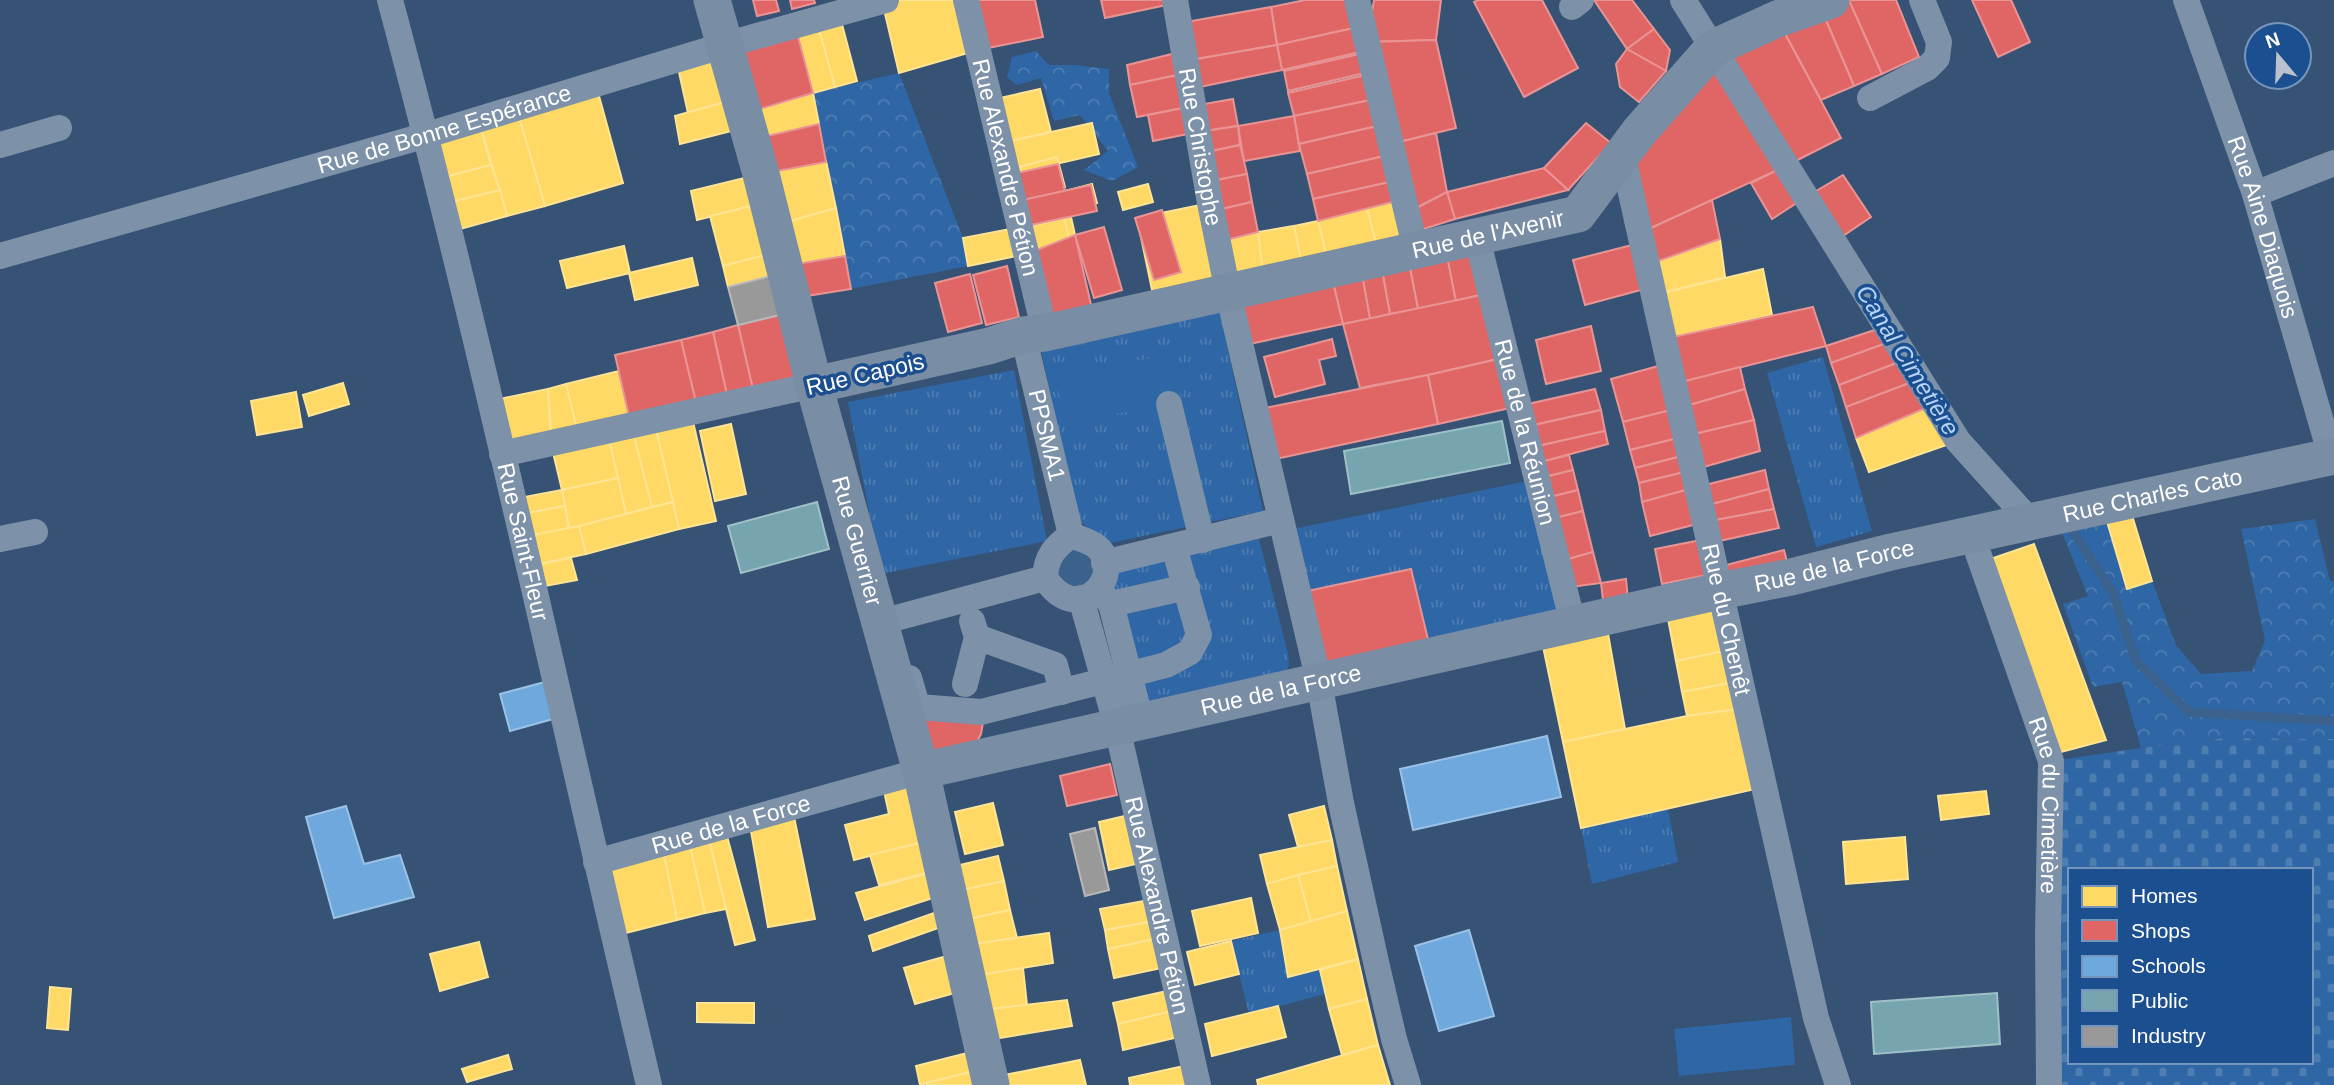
<svg xmlns="http://www.w3.org/2000/svg" width="2334" height="1085" font-family="Helvetica,sans-serif">
<style>
.grass{fill:url(#grass-tufts)}
.forest{fill:url(#forest-crowns)}
.cemetery{fill:url(#cemetery-stones);fill-rule:evenodd}
.pitch{fill:#2f66a5}
.water{fill:#3b618d}
.homes{fill:#ffd966;stroke:#ffe494;stroke-width:2}
.shops{fill:#e06666;stroke:#e99494;stroke-width:2}
.schools{fill:#6fa8dc;stroke:#9ac2e6;stroke-width:2}
.public{fill:#76a5af;stroke:#9fc0c7;stroke-width:2}
.industry{fill:#999;stroke:#b8b8b8;stroke-width:2}
.lines{fill:none;stroke-linecap:round;stroke-linejoin:round}
.stream{stroke:#3b618d;stroke-width:9}
.street{stroke:#7d92a8;stroke-width:26}
.secondary{stroke:#798da4;stroke-width:37}
.labels{text-anchor:middle;dominant-baseline:central;stroke-width:7;stroke-linejoin:round;paint-order:stroke}
.street-label{font-size:23px;fill:#fff;stroke:#1b4f8f}
.water-label{font-size:24px;font-style:italic;fill:#b5d3f5;stroke:#1b4f8f}
</style>
<defs>
<pattern id="grass-tufts" width="24" height="20" patternUnits="userSpaceOnUse" patternTransform="scale(1.75)"><rect width="24" height="20" fill="#2f66a5"/><path d="M3 7l-1-3M5 7V3M7 7l1-3M15 17l-1-3M17 17v-4M19 17l1-3" fill="none" stroke="#4e7db2"/></pattern>
<pattern id="forest-crowns" width="20" height="18" patternUnits="userSpaceOnUse" patternTransform="scale(1.75)"><rect width="20" height="18" fill="#2f66a5"/><path d="M2 6a3 3 0 1 1 6 0M12 15a3 3 0 1 1 6 0" fill="none" stroke="#4e7db2"/></pattern>
<pattern id="cemetery-stones" width="16" height="16" patternUnits="userSpaceOnUse" patternTransform="scale(1.75)"><rect width="16" height="16" fill="#2f66a5"/><path d="M2 7V4a2 2 0 0 1 4 0v3zM10 15v-3a2 2 0 0 1 4 0v3z" fill="#4e7db2"/></pattern>
</defs>
<rect width="100%" height="100%" fill="#365274"/>
<!-- grass -->
<g class="grass">
<path d="M1219,309L1263,511L1105,544L1078,519L1041,351Z"/>
<path d="M1823,357L1872,531L1816,547L1767,373Z"/>
<path d="M1014,370L1047,541L881,574L848,402Z"/>
<path d="M1537,479L1573,624L1432,656L1411,569L1298,593L1283,531Z"/>
<path d="M1258,535L1288,654L1289,665L1285,674L1128,715L1110,569Z"/>
<path d="M1668,809L1678,862L1592,884L1581,828Z"/>
<path d="M1280,930L1288,977L1320,970L1325,994L1249,1014L1231,941Z"/>
</g>
<!-- forest -->
<g class="forest">
<path d="M1036,51L1049,65H1076L1109,69V93L1138,167L1112,181L1084,170L1108,151L1080,115L1054,121L1041,78L1017,85L1007,77L1012,57Z"/>
<path d="M899,73L963,238L968,266L851,289L813,93Z"/>
<path d="M2103,506L2128,589L2152,581L2176,645L2201,674L2252,671L2265,640L2241,529L2315,519L2330,581H2334V739L2224,738L2141,748L2122,682L2093,687L2063,604L2088,596L2055,516Z"/>
</g>
<!-- cemetery -->
<path class="cemetery" d="M2224,738L2334,739V1085H2049L2051,761L2141,748ZM2070,870H2311V1062H2070Z"/>
<!-- pitch -->
<g class="pitch">
<path d="M1173,354L1182,402L1064,423L1056,376Z"/>
<path d="M1791,1017L1795,1065L1679,1076L1674,1029Z"/>
</g>
<!-- water -->
<path class="water" d="M1071,535L1103,574L1063,597L1047,554Z"/>
<!-- homes -->
<g class="homes">
<path d="M886,0H966L978,50L899,73L882,1Z"/>
<path d="M839,13L857,81L835,87L816,19Z"/>
<path d="M816,19L835,87L813,93L795,25Z"/>
<path d="M725,45L739,98L688,113L676,59Z"/>
<path d="M596,85L623,183L545,206L516,107Z"/>
<path d="M1040,89L1051,132L1002,143L991,100Z"/>
<path d="M813,93L819,124L750,140L743,114Z"/>
<path d="M739,98L747,127L680,144L675,116Z"/>
<path d="M516,107L545,206L507,216L478,118Z"/>
<path d="M478,118L491,165L437,179L427,135Z"/>
<path d="M1092,123L1099,154L1008,175L1002,143Z"/>
<path d="M1057,157L1065,187L1027,197L1019,167Z"/>
<path d="M826,161L836,208L773,226L761,174Z"/>
<path d="M491,165L500,190L443,204L437,179Z"/>
<path d="M761,174L768,202L697,220L691,191Z"/>
<path d="M1092,184L1097,203L1036,219L1031,200Z"/>
<path d="M1148,184L1153,202L1123,210L1118,192Z"/>
<path d="M500,190L507,216L449,232L443,204Z"/>
<path d="M1404,199L1416,251L1380,259L1367,208Z"/>
<path d="M768,202L780,251L723,266L710,216Z"/>
<path d="M1210,203L1228,292L1156,309L1137,218Z"/>
<path d="M836,208L845,256L785,266L773,226Z"/>
<path d="M1367,208L1380,259L1330,270L1318,221Z"/>
<path d="M1071,217L1075,235L1026,254L1021,227Z"/>
<path d="M1064,218L1084,298L1050,308L1028,227Z"/>
<path d="M1318,221L1330,270L1304,275L1294,226Z"/>
<path d="M1294,226L1304,275L1264,284L1258,232Z"/>
<path d="M1021,227L1026,254L968,266L963,238Z"/>
<path d="M1258,232L1264,284L1228,292L1218,242Z"/>
<path d="M1720,239L1725,277L1654,295L1647,265Z"/>
<path d="M624,246L630,273L567,288L560,261Z"/>
<path d="M780,251L786,272L728,287L723,266Z"/>
<path d="M692,258L698,285L635,300L629,273Z"/>
<path d="M1763,269L1772,315L1664,339L1654,295Z"/>
<path d="M619,371L631,425L578,438L566,384Z"/>
<path d="M343,383L349,404L309,416L303,395Z"/>
<path d="M566,384L579,438L552,444L548,389Z"/>
<path d="M548,389L551,444L502,454L490,401Z"/>
<path d="M296,392L302,427L257,435L251,401Z"/>
<path d="M1935,404L1958,441L1869,472L1856,438Z"/>
<path d="M691,413L716,521L679,529L654,421Z"/>
<path d="M654,421L673,502L652,507L631,425Z"/>
<path d="M731,424L746,494L715,501L700,431Z"/>
<path d="M631,425L652,507L626,514L607,431Z"/>
<path d="M607,431L618,478L562,490L551,444Z"/>
<path d="M618,478L626,514L569,529L562,490Z"/>
<path d="M562,490L565,506L517,515L514,499Z"/>
<path d="M673,502L679,529L586,554L579,526Z"/>
<path d="M565,506L569,529L523,537L517,515Z"/>
<path d="M2131,512L2152,581L2127,589L2106,518Z"/>
<path d="M579,526L586,554L530,566L523,537Z"/>
<path d="M2034,544L2106,740L2057,753L1990,559Z"/>
<path d="M571,558L577,580L534,588L530,566Z"/>
<path d="M1720,591L1734,649L1676,661L1665,603Z"/>
<path d="M1605,617L1625,729L1563,742L1540,632Z"/>
<path d="M1734,649L1740,681L1682,692L1676,661Z"/>
<path d="M1740,681L1746,708L1687,716L1682,692Z"/>
<path d="M1746,708L1764,787L1581,828L1563,742L1687,716Z"/>
<path d="M921,771L936,839L854,860L845,825L889,814L882,782Z"/>
<path d="M1986,791L1989,814L1941,820L1938,796Z"/>
<path d="M993,803L1003,845L965,854L955,812Z"/>
<path d="M1324,806L1332,840L1298,847L1289,815Z"/>
<path d="M792,807L815,919L768,927L749,820Z"/>
<path d="M1129,815L1140,863L1109,870L1099,822Z"/>
<path d="M724,825L755,940L735,945L707,832Z"/>
<path d="M707,832L726,909L705,913L688,837Z"/>
<path d="M688,837L705,913L677,920L662,844Z"/>
<path d="M1905,837L1908,879L1846,884L1843,842Z"/>
<path d="M936,839L943,869L879,885L870,855Z"/>
<path d="M1332,840L1337,866L1267,884L1260,855Z"/>
<path d="M662,844L677,920L614,936L596,862Z"/>
<path d="M998,856L1004,881L948,893L943,869Z"/>
<path d="M1337,866L1347,911L1311,922L1298,875Z"/>
<path d="M943,869L948,893L865,920L856,893Z"/>
<path d="M1298,875L1311,922L1280,930L1267,884Z"/>
<path d="M1004,881L1010,910L955,922L948,893Z"/>
<path d="M1251,898L1258,933L1200,946L1192,911Z"/>
<path d="M1155,899L1160,920L1105,930L1100,909Z"/>
<path d="M951,907L955,922L873,951L869,936Z"/>
<path d="M1010,910L1017,938L960,946L955,922Z"/>
<path d="M1347,911L1358,959L1288,977L1280,930Z"/>
<path d="M1160,920L1164,937L1108,949L1105,930Z"/>
<path d="M1049,933L1053,963L967,977L960,946Z"/>
<path d="M1164,937L1171,966L1114,978L1108,949Z"/>
<path d="M1231,941L1239,974L1195,985L1187,952Z"/>
<path d="M479,942L488,977L440,991L430,954Z"/>
<path d="M961,952L969,989L915,1004L904,968Z"/>
<path d="M1358,959L1367,999L1329,1009L1320,970Z"/>
<path d="M1023,968L1027,1005L974,1011L967,977Z"/>
<path d="M50,987L71,989L68,1030L47,1028Z"/>
<path d="M1176,989L1181,1009L1118,1024L1113,1003Z"/>
<path d="M1367,999L1378,1045L1342,1055L1329,1009Z"/>
<path d="M1067,1000L1072,1026L981,1041L974,1011Z"/>
<path d="M697,1003H754V1023L697,1022Z"/>
<path d="M1278,1006L1286,1037L1212,1056L1205,1024Z"/>
<path d="M1181,1009L1187,1035L1123,1050L1118,1024Z"/>
<path d="M1378,1045L1390,1085H1258L1257,1080Z"/>
<path d="M983,1049L987,1068L920,1085L916,1066Z"/>
<path d="M508,1055L512,1069L467,1082L462,1069Z"/>
<path d="M1080,1060L1086,1085H991L989,1078Z"/>
<path d="M1193,1064L1198,1085H1130L1129,1078Z"/>
<path d="M987,1068L991,1085H927L926,1083Z"/>
</g>
<!-- shops -->
<g class="shops">
<path d="M753,0H776L779,11L757,16Z"/>
<path d="M790,0H814L815,3L792,9Z"/>
<path d="M966,0H1035L1043,37L978,50Z"/>
<path d="M1101,0H1175L1176,3L1105,18Z"/>
<path d="M1305,0H1357L1363,26L1277,45L1271,7Z"/>
<path d="M1374,0H1441L1436,40L1367,42Z"/>
<path d="M1478,0H1542L1578,68L1524,97L1474,2Z"/>
<path d="M1594,0H1632L1654,29L1627,49Z"/>
<path d="M1849,0L1882,74L1854,86L1819,4Z"/>
<path d="M1849,0H1896L1919,57L1882,74Z"/>
<path d="M1972,0H2011L2030,42L1998,57Z"/>
<path d="M1819,4L1854,86L1821,100L1777,19Z"/>
<path d="M1271,7L1277,45L1185,61L1180,23Z"/>
<path d="M1777,19L1841,138L1786,166L1713,48Z"/>
<path d="M795,25L813,93L743,114L725,45Z"/>
<path d="M1363,26L1369,50L1282,70L1277,45Z"/>
<path d="M1654,29L1670,50L1666,71L1627,49Z"/>
<path d="M1436,40L1456,128L1391,144L1367,42Z"/>
<path d="M1277,45L1282,70L1190,89L1185,61Z"/>
<path d="M1713,48L1786,166L1640,233L1622,153Z"/>
<path d="M1627,49L1666,71L1639,102L1620,87L1616,64Z"/>
<path d="M1184,51L1187,73L1130,85L1127,65Z"/>
<path d="M1364,53L1369,72L1288,91L1284,71Z"/>
<path d="M1187,73L1193,106L1137,117L1130,85Z"/>
<path d="M1374,73L1380,98L1294,116L1288,93Z"/>
<path d="M1380,98L1386,124L1299,144L1294,116Z"/>
<path d="M1233,99L1238,126L1198,132L1193,106Z"/>
<path d="M1193,106L1198,132L1153,141L1148,115Z"/>
<path d="M1294,116L1300,151L1244,161L1238,126Z"/>
<path d="M1586,123L1611,143L1568,190L1544,168Z"/>
<path d="M819,124L826,162L761,174L750,140Z"/>
<path d="M1386,124L1393,154L1307,174L1299,144Z"/>
<path d="M1238,126L1240,145L1202,153L1198,132Z"/>
<path d="M1436,133L1447,192L1407,213L1391,144Z"/>
<path d="M1240,145L1247,174L1207,182L1202,153Z"/>
<path d="M1393,154L1399,180L1313,199L1307,174Z"/>
<path d="M1058,164L1065,191L1014,202L1008,175Z"/>
<path d="M1786,166L1806,197L1772,219L1751,183Z"/>
<path d="M1544,168L1568,190L1455,219L1447,192Z"/>
<path d="M1247,174L1252,202L1213,211L1207,182Z"/>
<path d="M1843,175L1871,217L1834,242L1806,197Z"/>
<path d="M1399,180L1404,199L1318,221L1313,199Z"/>
<path d="M1091,185L1097,211L1021,227L1014,202Z"/>
<path d="M1447,192L1455,219L1411,233L1407,213Z"/>
<path d="M1712,200L1720,239L1647,265L1640,233Z"/>
<path d="M1252,202L1258,232L1218,242L1213,211Z"/>
<path d="M1162,210L1181,272L1154,280L1135,218Z"/>
<path d="M1104,227L1122,290L1094,298L1075,235Z"/>
<path d="M1075,235L1095,322L1045,333L1026,254Z"/>
<path d="M1636,244L1648,288L1585,305L1573,260Z"/>
<path d="M1445,245L1456,301L1418,309L1407,253Z"/>
<path d="M1474,245L1484,294L1456,301L1446,251Z"/>
<path d="M1407,253L1418,309L1390,314L1380,259Z"/>
<path d="M845,256L851,289L794,298L785,266Z"/>
<path d="M1380,259L1390,314L1370,319L1360,263Z"/>
<path d="M1360,263L1370,319L1343,324L1330,270Z"/>
<path d="M1007,266L1019,317L986,325L973,275Z"/>
<path d="M1330,270L1343,324L1240,346L1228,292Z"/>
<path d="M970,274L982,323L948,332L935,283Z"/>
<path d="M1491,293L1507,357L1428,375L1360,388L1343,324Z"/>
<path d="M1813,307L1826,346L1674,384L1664,339Z"/>
<path d="M796,311L814,385L755,398L738,325Z"/>
<path d="M738,325L755,398L729,404L713,332Z"/>
<path d="M1591,326L1601,371L1546,384L1536,340Z"/>
<path d="M1887,326L1895,340L1831,363L1826,346Z"/>
<path d="M713,332L729,404L698,411L681,340Z"/>
<path d="M1332,339L1336,356L1319,360L1325,384L1275,397L1264,357Z"/>
<path d="M681,340L698,411L631,425L615,355Z"/>
<path d="M1895,340L1907,359L1839,385L1831,363Z"/>
<path d="M1507,357L1519,406L1438,424L1428,375Z"/>
<path d="M1907,359L1920,379L1846,407L1839,385Z"/>
<path d="M1669,363L1679,408L1623,422L1611,379Z"/>
<path d="M1740,367L1745,389L1679,408L1674,384Z"/>
<path d="M1428,375L1438,424L1267,461L1255,410Z"/>
<path d="M1920,379L1935,404L1856,438L1846,407Z"/>
<path d="M1595,389L1601,410L1525,427L1519,406Z"/>
<path d="M1745,389L1754,420L1686,436L1679,408Z"/>
<path d="M1679,408L1686,436L1630,450L1623,422Z"/>
<path d="M1601,410L1605,431L1529,448L1525,427Z"/>
<path d="M1754,420L1760,451L1693,470L1686,436Z"/>
<path d="M1605,431L1608,444L1533,464L1529,448Z"/>
<path d="M1686,436L1690,454L1635,468L1630,450Z"/>
<path d="M1690,454L1693,470L1639,483L1635,468Z"/>
<path d="M1569,455L1573,470L1537,479L1533,464Z"/>
<path d="M1573,470L1578,490L1542,499L1537,479Z"/>
<path d="M1693,470L1697,487L1642,502L1639,483Z"/>
<path d="M1765,470L1769,489L1701,507L1697,487Z"/>
<path d="M1697,487L1705,522L1650,536L1642,502Z"/>
<path d="M1769,489L1774,509L1705,522L1701,507Z"/>
<path d="M1578,490L1583,511L1547,520L1542,499Z"/>
<path d="M1774,509L1779,528L1710,543L1705,522Z"/>
<path d="M1583,511L1593,552L1558,562L1547,520Z"/>
<path d="M1706,539L1712,574L1662,584L1655,549Z"/>
<path d="M1784,550L1791,577L1720,591L1715,568Z"/>
<path d="M1593,552L1601,583L1564,588L1558,562Z"/>
<path d="M1411,569L1432,656L1319,682L1298,593Z"/>
<path d="M1626,579L1629,611L1605,617L1601,583Z"/>
<path d="M916,717L983,723L981,734L976,744L935,754Z"/>
<path d="M1110,764L1117,795L1067,806L1060,776Z"/>
</g>
<!-- schools -->
<g class="schools">
<path d="M556,679L564,716L510,731L500,694Z"/>
<path d="M1547,736L1561,797L1413,830L1400,769Z"/>
<path d="M346,806L364,864L400,855L414,897L334,918L306,817Z"/>
<path d="M1469,930L1494,1016L1439,1031L1415,946Z"/>
</g>
<!-- public -->
<g class="public">
<path d="M1502,421L1510,463L1351,494L1344,451Z"/>
<path d="M817,502L829,549L741,573L728,526Z"/>
<path d="M1997,993L2000,1044L1874,1054L1871,1002Z"/>
</g>
<!-- industry -->
<g class="industry">
<path d="M786,272L796,311L738,325L728,287Z"/>
<path d="M1095,828L1109,890L1085,896L1070,834Z"/>
</g>
<g class="lines">
<!-- stream -->
<path class="stream" d="M2066,525L2072,530L2113,593L2136,661L2189,712L2334,721"/>
<!-- street -->
<g class="street">
<path id="s1" d="M390,0C486,359 563,723 649,1085"/>
<path id="s2" d="M966,0L1045,333"/>
<path id="s3" d="M1175,0L1210,203L1228,292L1319,682L1341,803L1376,962L1394,1039L1408,1085"/>
<path d="M1357,0L1416,251"/>
<path d="M1683,0L1958,441L2031,522"/>
<path id="s4" d="M2186,0L2255,194L2331,456"/>
<path d="M1572,7L1581,0"/>
<path d="M1870,98L1927,68L1937,58L1939,42L1922,0"/>
<path d="M0,145L59,128"/>
<path id="s5" d="M1622,153L1816,1018L1838,1085"/>
<path d="M2255,194L2334,163"/>
<path id="s6" d="M1477,238L1573,624"/>
<path id="s7" d="M0,256L427,135L725,45L886,0"/>
<path id="s8" d="M1023,335L1071,535"/>
<path d="M1169,404L1202,540"/>
<path d="M502,454L814,385"/>
<path d="M1071,535C1080,539 1090,541 1097,547C1127,574 1078,630 1045,578C1046,556 1055,547 1071,535Z"/>
<path id="s9" d="M1972,536L2051,761L2048,935L2049,1085"/>
<path d="M0,539L35,532"/>
<path d="M1104,563L1281,520"/>
<path d="M1099,590L1111,604L1141,721"/>
<path id="s10" d="M1081,598L1117,727L1198,1085"/>
<path d="M1111,604L1187,587"/>
<path d="M881,622L1045,578"/>
<path d="M977,637L1055,665L1062,692"/>
<path d="M909,678L916,702L919,707L981,712L1166,665L1190,652L1199,635L1174,547"/>
<path d="M965,684L977,637L972,621"/>
<path id="s11" d="M596,862L921,771"/>
</g>
<!-- secondary -->
<g class="secondary">
<path id="s12" d="M712,0L761,174L814,385L921,771L991,1085"/>
<path id="s13" d="M814,385L989,346L1023,335L1045,333L1578,214L1639,132L1713,48L1777,19L1831,0"/>
<path id="s14" d="M921,771L1720,591L1791,577L1891,552L2334,456"/>
</g>
</g>
<g class="labels">
<!-- street labels -->
<g class="street-label">
<text stroke="none"><textPath href="#s7" startOffset="462">Rue de Bonne Espérance</textPath></text>
<text stroke="none"><textPath href="#s3" startOffset="149">Rue Christophe</textPath></text>
<text stroke="none"><textPath href="#s2" startOffset="172">Rue Alexandre Pétion</textPath></text>
<text stroke="none"><textPath href="#s4" startOffset="240">Rue Aine Diaquois</textPath></text>
<text stroke="none"><textPath href="#s13" startOffset="691">Rue de l'Avenir</textPath></text>
<text transform="translate(865 374) rotate(-13)">Rue Capois</text>
<text stroke="none"><textPath href="#s6" startOffset="200">Rue de la Réunion</textPath></text>
<text stroke="none"><textPath href="#s8" startOffset="103">PPSMA1</textPath></text>
<text stroke="none"><textPath href="#s14" startOffset="1262">Rue Charles Cato</textPath></text>
<text stroke="none"><textPath href="#s12" startOffset="560">Rue Guerrier</textPath></text>
<text stroke="none"><textPath href="#s1" startOffset="558">Rue Saint-Fleur</textPath></text>
<text stroke="none"><textPath href="#s14" startOffset="936">Rue de la Force</textPath></text>
<text stroke="none"><textPath href="#s5" startOffset="478">Rue du Chenêt</textPath></text>
<text stroke="none"><textPath href="#s14" startOffset="369">Rue de la Force</textPath></text>
<text stroke="none"><textPath href="#s9" startOffset="282">Rue du Cimetière</textPath></text>
<text stroke="none"><textPath href="#s11" startOffset="140">Rue de la Force</textPath></text>
<text stroke="none"><textPath href="#s10" startOffset="317">Rue Alexandre Pétion</textPath></text>
</g>
<!-- water labels -->
<g class="water-label">
<text transform="translate(1908 360) rotate(58)">Canal Cimetière</text>
</g>
</g>
<!-- legend -->
<rect x="2068" y="868" width="245" height="196" fill="#1b4f8f" stroke="#7695bc" stroke-width="2"/>
<rect x="2082" y="886" width="35" height="21" fill="#ffd966" stroke="#7695bc" stroke-width="2"/>
<text x="2131" y="903" font-size="21" fill="#ffffff">Homes</text>
<rect x="2082" y="920" width="35" height="21" fill="#e06666" stroke="#7695bc" stroke-width="2"/>
<text x="2131" y="938" font-size="21" fill="#ffffff">Shops</text>
<rect x="2082" y="956" width="35" height="21" fill="#6fa8dc" stroke="#7695bc" stroke-width="2"/>
<text x="2131" y="973" font-size="21" fill="#ffffff">Schools</text>
<rect x="2082" y="990" width="35" height="21" fill="#76a5af" stroke="#7695bc" stroke-width="2"/>
<text x="2131" y="1008" font-size="21" fill="#ffffff">Public</text>
<rect x="2082" y="1026" width="35" height="21" fill="#999999" stroke="#7695bc" stroke-width="2"/>
<text x="2131" y="1043" font-size="21" fill="#ffffff">Industry</text>
<!-- north arrow -->
<g transform="translate(2278 56) rotate(341)"><circle r="33" fill="#1b4f8f" stroke="#7695bc" stroke-width="2"/>
<path d="M0-5L12 26L0 18L-12 26Z" fill="#b9c2ce"/>
<text y="-10" font-size="19" font-weight="bold" text-anchor="middle" fill="#ffffff">N</text>
</g>
</svg>
